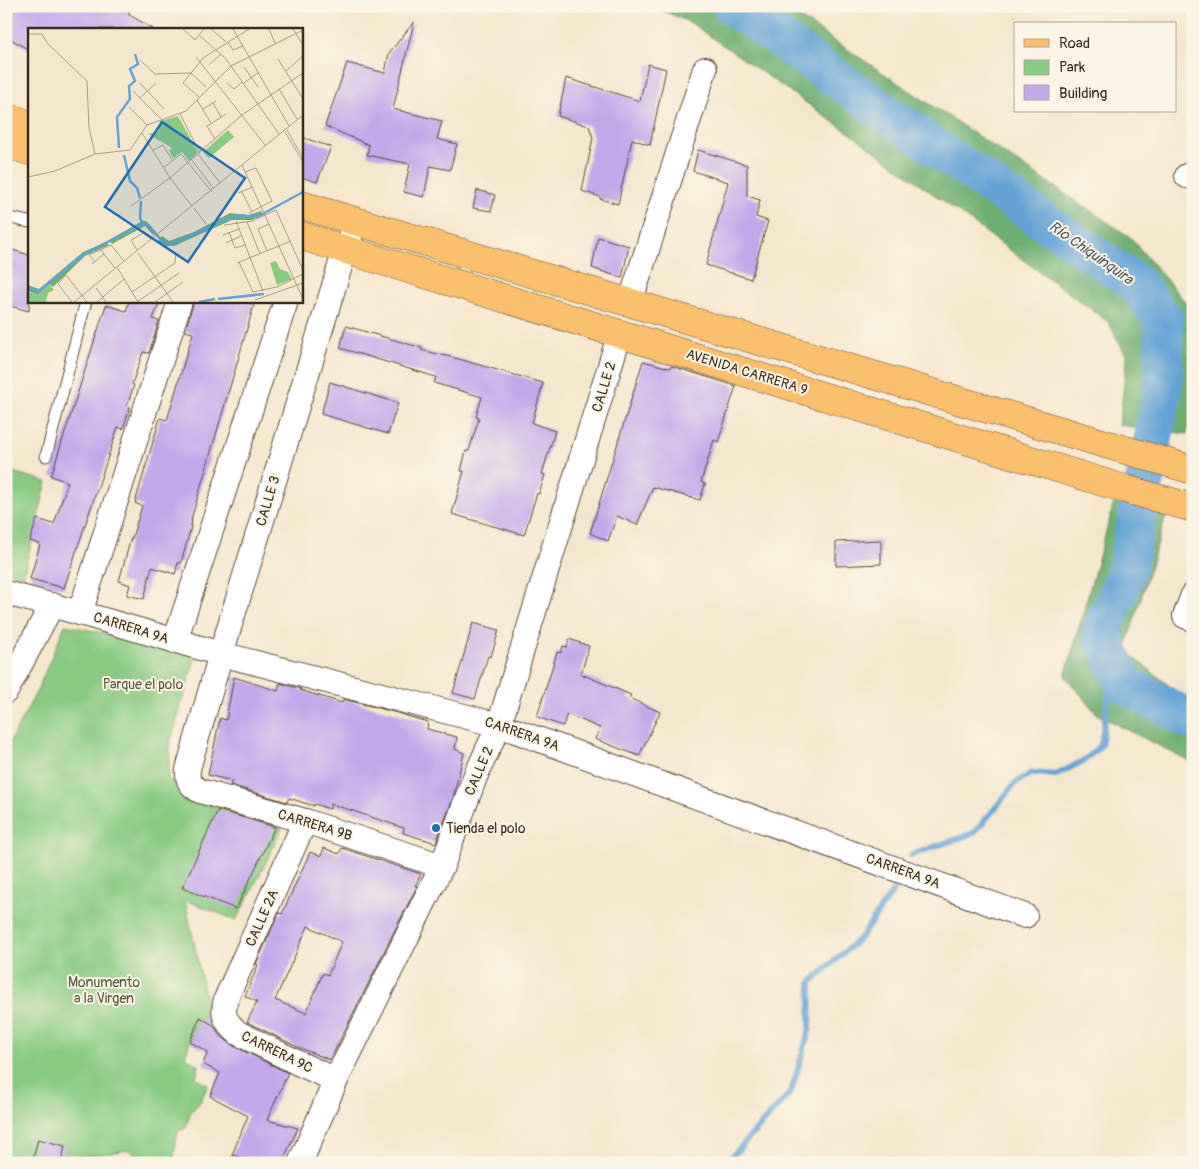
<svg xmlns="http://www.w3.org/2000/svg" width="1199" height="1169" font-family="Pangolin,sans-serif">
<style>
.green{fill:#89cb83;stroke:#627a50}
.forest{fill:#6eaf71;stroke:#546c48}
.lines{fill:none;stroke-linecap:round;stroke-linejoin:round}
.stream{stroke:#63a3d6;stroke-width:6}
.river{stroke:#63a3d6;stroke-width:39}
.building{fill:#c3a9ea;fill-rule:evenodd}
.service-casing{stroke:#574638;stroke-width:13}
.minor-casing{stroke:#574638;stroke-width:26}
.primary-casing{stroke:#574638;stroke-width:29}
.service{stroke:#fff;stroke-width:11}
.minor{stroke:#fff;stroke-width:24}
.primary{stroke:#f9bf6d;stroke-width:28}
.poi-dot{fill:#1f6fb2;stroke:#fcf5e5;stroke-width:2}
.labels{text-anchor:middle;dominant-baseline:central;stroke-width:4;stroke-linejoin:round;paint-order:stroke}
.street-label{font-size:14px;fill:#3b2a1e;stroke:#fcf5e5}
.park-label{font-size:14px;fill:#525a3c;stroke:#fcf5e5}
.poi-label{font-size:14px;fill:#3b2a1e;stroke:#fcf5e5;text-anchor:start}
.water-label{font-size:15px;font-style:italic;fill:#4b5a68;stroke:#fcf5e5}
.inset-river{fill:none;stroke:#63a3d6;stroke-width:2.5}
.inset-road{fill:none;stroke:#ab9b87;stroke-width:1}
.view{fill:#1f6fb2;fill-opacity:0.15;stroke:#1f6fb2;stroke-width:2.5}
.inset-edge{fill:none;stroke:#3b2a1e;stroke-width:2.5}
</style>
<rect width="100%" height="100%" fill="#fcf5e5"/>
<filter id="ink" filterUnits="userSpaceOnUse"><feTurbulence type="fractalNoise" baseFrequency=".02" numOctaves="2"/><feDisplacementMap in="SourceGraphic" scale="10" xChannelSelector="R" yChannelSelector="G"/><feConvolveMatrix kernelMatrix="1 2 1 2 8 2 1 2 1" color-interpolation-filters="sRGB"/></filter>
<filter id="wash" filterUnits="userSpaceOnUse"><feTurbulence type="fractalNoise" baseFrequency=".0096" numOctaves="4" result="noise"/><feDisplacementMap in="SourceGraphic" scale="20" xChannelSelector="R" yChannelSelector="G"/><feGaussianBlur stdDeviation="1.12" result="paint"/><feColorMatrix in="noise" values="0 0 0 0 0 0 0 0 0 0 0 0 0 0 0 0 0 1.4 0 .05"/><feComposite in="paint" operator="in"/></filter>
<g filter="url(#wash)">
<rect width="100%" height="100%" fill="#f5e7cd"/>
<!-- green -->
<g class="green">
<path d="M6,470L47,482L23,576L6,571Z"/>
<path d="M65,625L197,652L171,740L168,779L210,805L282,828L253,889L236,920L185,900L209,1014L206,1028H194L185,1057L199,1065L196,1078L208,1085L200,1102L190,1113L186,1128L178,1131L174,1153L175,1163H152L129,1150L44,1163H6V749L38,689Z"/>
</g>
<!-- forest -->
<g class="forest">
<path d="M652,6H782L1130,237L1186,303L1193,321V395L1187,434L1119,425L1127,357L1108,322L864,143L691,23Z"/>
<path d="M1114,503L1166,516L1125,650L1193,705V763L1098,715L1065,676Z"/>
</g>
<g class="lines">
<!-- stream -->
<g class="stream">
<path d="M911,855L974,833L996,807L1015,783L1032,773L1056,775L1085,760L1101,745L1108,696L1125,684"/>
<path d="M726,1163L791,1092L810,1028L811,982L861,937L893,891"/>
</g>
<!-- river -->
<path class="river" d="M732,6L935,147L1137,284L1164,320L1163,389L1126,573L1101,634L1125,684L1193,721"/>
</g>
<g id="blocks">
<!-- building -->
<g class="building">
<path d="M6,6H133L128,14L153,29H29V50L6,36Z"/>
<path d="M414,22L393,109L442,121L437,139L457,144L450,170L430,166L424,197L404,192L410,164L367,155L369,145L325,126L347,63L385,73L389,53Z"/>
<path d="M648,64L666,69L650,145L632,139L618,204L600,199V197L582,191L593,138L589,126L558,116L566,78L640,101Z"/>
<path d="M301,137L331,147L317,182L301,177Z"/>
<path d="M698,150L747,165V196L760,200L756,217L768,221L751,279L706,265L728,182L693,171Z"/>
<path d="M477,190L495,195L491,211L473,208Z"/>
<path d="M598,237L629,246L622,278L592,268Z"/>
<path d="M6,248L29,255V311L6,305Z"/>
<path d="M129,301H160L153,319L159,321L149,353L143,352L132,384L134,385L127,406L130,407L123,429L118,427L64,588L30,579L40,544L30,541L37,519L54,524L68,482L51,476L106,305L126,311Z"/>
<path d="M194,301H243L254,305L191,520H192L190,531L181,563H178L175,574L152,567L144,599L127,595L130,585L119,581L131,538H132L142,506L135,503L160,418L167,420L193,333L185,331Z"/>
<path d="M346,326L422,348L421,350L455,358L543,383L532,423L555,431L542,474L545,475L539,494L537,493L524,535L452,514L464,471H461L466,451H469L479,418L476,417L482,397L434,383L436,377L340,348Z"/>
<path d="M643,361L670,368L671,366L736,386L718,442L714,440L701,482L705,484L700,500L653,487L637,525L617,516L608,541L590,533Z"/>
<path d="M330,382L398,403L388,434L321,414Z"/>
<path d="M881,540V564L836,566V542Z"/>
<path d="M473,623L499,630L491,657L488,656L475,699L453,693Z"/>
<path d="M569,639L589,646L581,674L631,695L629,698L660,712L639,756L595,739L600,728L567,714L563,726L537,717L557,652L561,653L563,646L567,647Z"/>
<path d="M234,677L278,691L280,683L301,689L300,690L342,703L343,699L390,711L428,722L427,729L457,737L455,749L464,753L453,798L436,843L403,833L404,828L350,810L330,804V809L314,804V806L289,798L287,802L230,785L232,781L208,775L220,718L226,720Z"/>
<path d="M218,810L275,827L236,909L182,888Z"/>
<path d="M324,848L339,854L342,848L421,874L415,886H417L330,1060L300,1048L247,1022L257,1002L245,996L258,965L256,964L279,913L282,914L310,852L321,856ZM308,926L342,942L328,975L323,973L306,1013L275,1000Z"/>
<path d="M200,1017L213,1025L220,1035L232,1045L288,1073L267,1120L298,1128L282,1163H259L232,1155L248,1116L210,1096L220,1073L203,1064L208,1052L190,1042Z"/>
<path d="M38,1139L65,1146L61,1163H32Z"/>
</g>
</g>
</g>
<g filter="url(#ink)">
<use href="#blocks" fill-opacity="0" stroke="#574638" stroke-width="1"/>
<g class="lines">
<!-- service casing -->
<g class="service-casing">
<g id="service">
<path d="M6,217L29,222"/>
<path d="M46,456L86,301"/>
</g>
</g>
<!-- minor casing -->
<g class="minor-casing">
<g id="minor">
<path d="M1187,176L1193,173"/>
<path d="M356,221L345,250L221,654L188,769C187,781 190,785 200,791L305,821L442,866"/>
<path d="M630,303L705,69"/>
<path d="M6,593L80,613L221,654L499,725L1025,916"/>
<path d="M1193,595L1185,616L1193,619"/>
<path d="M80,613L180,301"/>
<path d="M175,641L286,301"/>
<path d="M6,691L52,605"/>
<path d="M305,821L226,999C221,1016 226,1022 238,1033L300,1064L336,1080"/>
<path d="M300,1163L336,1080L442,866L475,777L499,725L620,333"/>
</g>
</g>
<!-- primary casing -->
<g class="primary-casing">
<g id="primary">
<path d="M6,117L29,124"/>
<path d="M6,144L29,151"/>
<path d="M301,205L1193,470"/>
<path d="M301,236L1125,489L1193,508"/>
</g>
</g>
<!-- service -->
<use href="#service" class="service"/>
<!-- minor -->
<use href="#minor" class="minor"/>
<!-- primary -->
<use href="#primary" class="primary"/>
</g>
</g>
<!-- markers -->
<circle class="poi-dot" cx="436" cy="828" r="5"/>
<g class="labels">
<!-- street labels -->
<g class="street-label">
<text transform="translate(747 372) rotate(17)">AVENIDA CARRERA 9</text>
<text transform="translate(604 387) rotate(-73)">CALLE 2</text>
<text transform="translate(268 501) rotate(-73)">CALLE 3</text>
<text transform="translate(131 628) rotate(17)">CARRERA 9A</text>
<text transform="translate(522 734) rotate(19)">CARRERA 9A</text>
<text transform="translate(479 771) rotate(-67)">CALLE 2</text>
<text transform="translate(315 825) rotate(17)">CARRERA 9B</text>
<text transform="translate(903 871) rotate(20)">CARRERA 9A</text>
<text transform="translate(262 918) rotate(-66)">CALLE 2A</text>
<text transform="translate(277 1052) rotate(26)">CARRERA 9C</text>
</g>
<!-- park labels -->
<g class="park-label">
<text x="143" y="684">Parque el polo</text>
<text x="104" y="982">Monumento<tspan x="104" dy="16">a la Virgen</tspan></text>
</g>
<!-- poi labels -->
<g class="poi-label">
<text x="446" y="828">Tienda el polo</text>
</g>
<!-- water labels -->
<g class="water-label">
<text transform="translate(1091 253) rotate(35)">Río Chiquinquira</text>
</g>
</g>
<!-- overview -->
<g transform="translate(28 28)">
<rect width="275" height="275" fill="#f5e7cd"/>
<path d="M150,88L170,124L161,133L154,124L145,130L141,123L144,120L120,106L130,104L132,93ZM200,102L206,109L181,130L175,124ZM248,233L252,241L260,244L264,251L249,257L242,235ZM21,256L26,262L20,265L18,274H0V264L9,267Z" fill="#89cb83"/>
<path d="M233,183L235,187L224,192H204L146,218H135L130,213L134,208L141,213L166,204L202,185L220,187ZM114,193H118L128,204L125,207L117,198L84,216L81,212ZM78,214L81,217L57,228L25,259L21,256L9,267L0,263V257L11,261L55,224Z" fill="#6eaf71"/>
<path class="inset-river" d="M91,120L89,89L102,71L101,58L107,53L102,41L110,36L107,26M96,127L102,153L109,160L112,170M113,173L112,190L115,196M0,259L10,264L56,226L115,196L120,197L134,213L143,216L209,187L229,189L275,164M190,271L236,266M171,274L187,271"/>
<path class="inset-road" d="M155,1L167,12L176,1M183,1L198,14M205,1L261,98M241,1L247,15M265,1L275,17M0,6H14L20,16L59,53L61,100L67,126M172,8L198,31L251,106M200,14L205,22L215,18M168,29L237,117M250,31L275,71M112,32L127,46L163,45L178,59M181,37L193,26M216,39L230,59M258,43L275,28M112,55L136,81M199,55L206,61L214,54M216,55L231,44M251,61L269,91M105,63L133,91M171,69L155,55L175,30L221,1M112,70L128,55M169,72L183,95M185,75L193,89M101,79L119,97M175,81L188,73M152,86L172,125M259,102L275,130M257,104L275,134M114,105L142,150L164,178M187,111L179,98L198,86M125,122L135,117L144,132M170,126L192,155M163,131L185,160M214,137L275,271M135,140L153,126L184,164M217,144L228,140L244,173L221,185M0,149L27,143L67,126L102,122L119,97L158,83L203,38L275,2M214,164L224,184M210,165L225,159M103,178L142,150L214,87L275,45M166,180L178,196M208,193L235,263M219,194L232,226M196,197L224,193L248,182L275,242M201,204L207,220L217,217M195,207L211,201M198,215L213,208M72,221L87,240M109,222L103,212L117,204L122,211M239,223L230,201L241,196M110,225L145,274M67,234L61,227L83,217L96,233M211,234L225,264L249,259L275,246M209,235L263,213M64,236L76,226M89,239L110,274M68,260L78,274M104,264L147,235L148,225M227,272L275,255M44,274L30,256L38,247L59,274M46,274L275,87M69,274L96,251M109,274L151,245M127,274L155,254"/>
<path class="view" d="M134,94L217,150L160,234L77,179Z"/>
<rect width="275" height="275" class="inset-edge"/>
</g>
<!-- margin -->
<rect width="1199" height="1169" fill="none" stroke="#fcf5e5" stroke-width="25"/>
<!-- legend -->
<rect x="1014" y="22" width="162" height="90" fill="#fcf5e5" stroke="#afa495"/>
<rect x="1024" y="39" width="25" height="8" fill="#f9bf6d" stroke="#afa495"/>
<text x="1059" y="48" font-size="15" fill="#3b2a1e">Road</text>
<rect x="1024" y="60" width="25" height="15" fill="#89cb83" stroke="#afa495"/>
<text x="1059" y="72" font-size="15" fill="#3b2a1e">Park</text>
<rect x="1024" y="85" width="25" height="15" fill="#c3a9ea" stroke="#afa495"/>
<text x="1059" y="98" font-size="15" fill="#3b2a1e">Building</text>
</svg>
